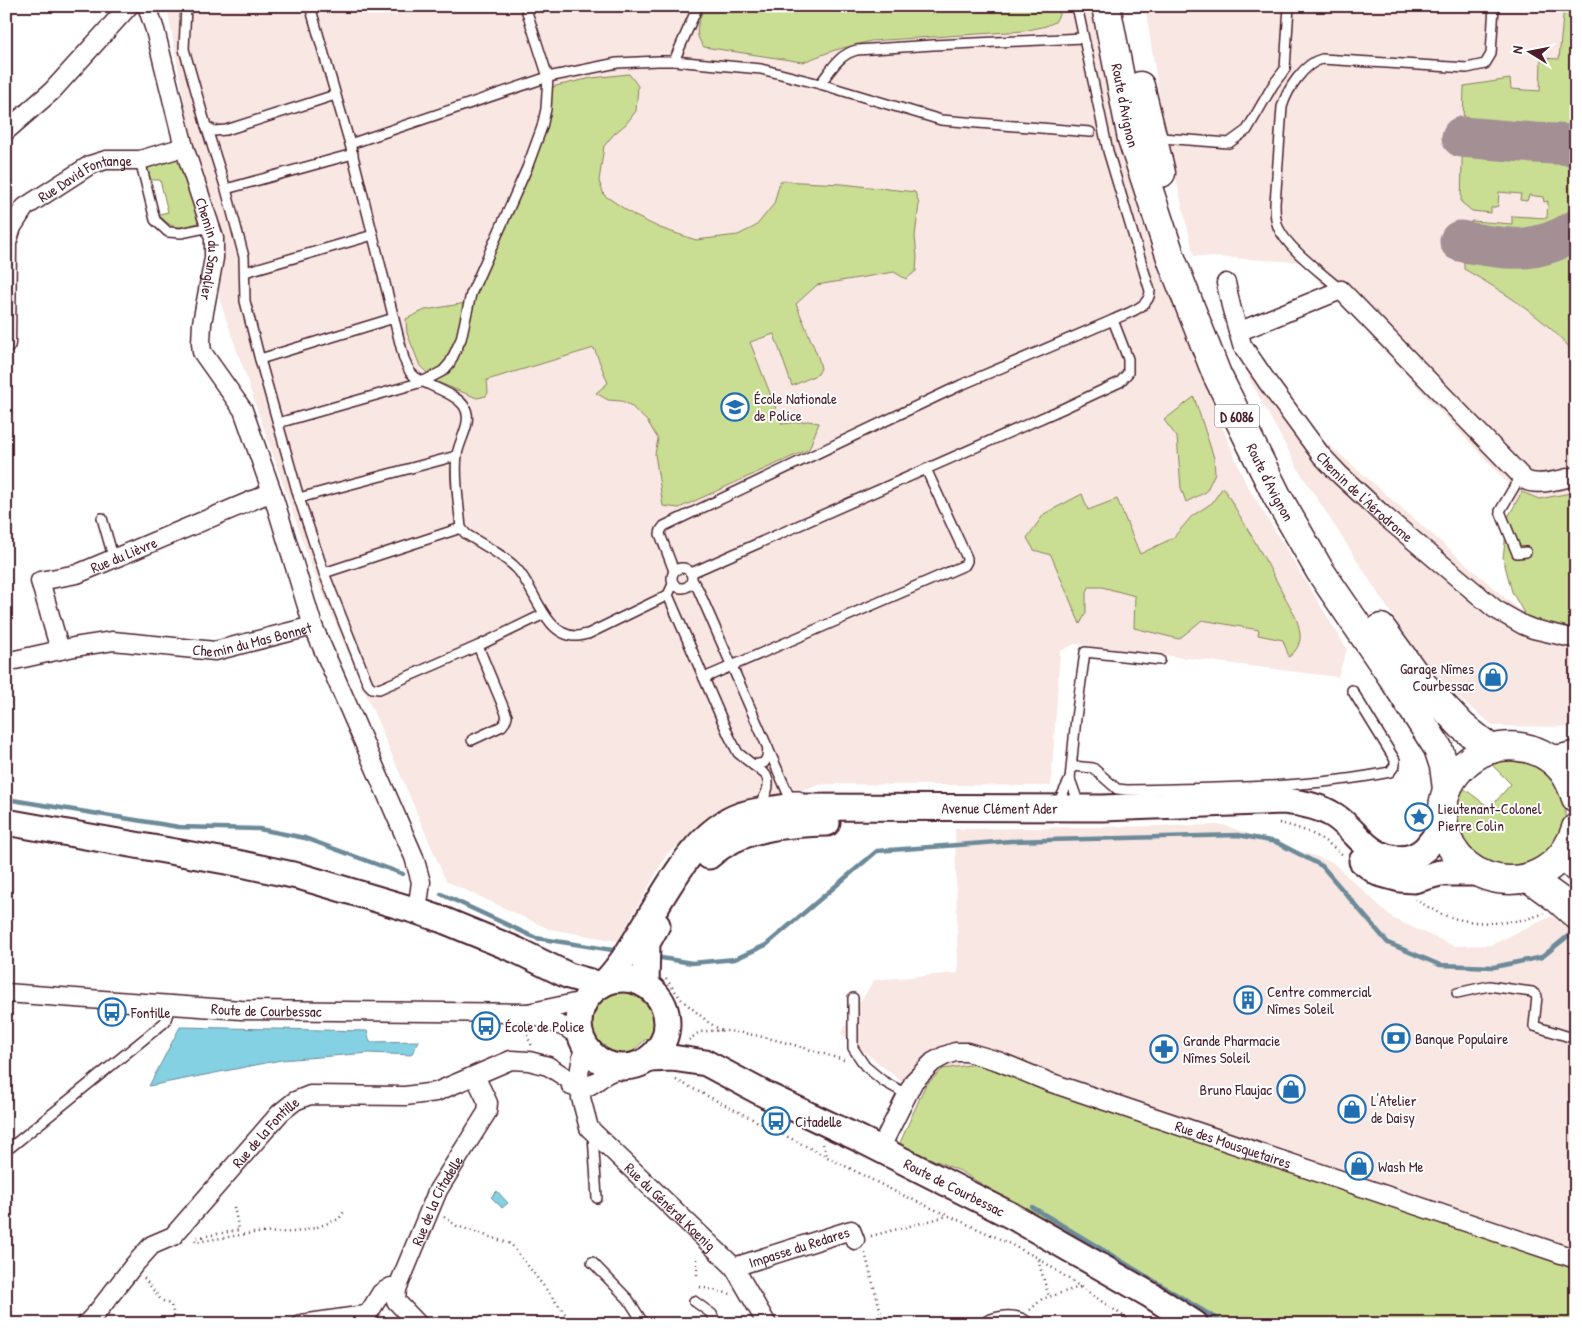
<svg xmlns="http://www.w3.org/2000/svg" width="1582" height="1330" font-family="'Patrick Hand',sans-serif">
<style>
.built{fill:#f8e7e3}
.green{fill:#c9de93;stroke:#8a7e5f}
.water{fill:#84d1e3;stroke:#6d8a99}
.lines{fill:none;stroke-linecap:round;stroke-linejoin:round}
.stream{stroke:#6d8a99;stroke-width:4.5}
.taxiway{stroke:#a48f95;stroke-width:41}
.lane-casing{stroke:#4a1f2b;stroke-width:12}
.street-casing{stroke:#4a1f2b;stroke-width:21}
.secondary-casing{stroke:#4a1f2b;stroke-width:29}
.primary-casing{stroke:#4a1f2b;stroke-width:31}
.path{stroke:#4a1f2b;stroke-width:2.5;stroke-dasharray:1 4;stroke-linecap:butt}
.lane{stroke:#fff;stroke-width:9}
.street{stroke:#fff;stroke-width:18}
.secondary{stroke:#fff;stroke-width:25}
.primary{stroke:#fff;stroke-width:28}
.labels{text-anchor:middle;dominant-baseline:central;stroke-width:4;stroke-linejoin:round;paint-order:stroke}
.shield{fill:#fff;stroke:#80626b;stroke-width:1}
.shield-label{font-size:14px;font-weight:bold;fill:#4a1f2b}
.street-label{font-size:15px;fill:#4a1f2b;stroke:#fff}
.poi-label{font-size:15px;fill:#4a1f2b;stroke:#fff;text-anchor:start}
</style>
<rect width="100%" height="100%" fill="#fff"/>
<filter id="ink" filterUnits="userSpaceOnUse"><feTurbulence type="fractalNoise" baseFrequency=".02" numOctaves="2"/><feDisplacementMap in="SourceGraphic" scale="10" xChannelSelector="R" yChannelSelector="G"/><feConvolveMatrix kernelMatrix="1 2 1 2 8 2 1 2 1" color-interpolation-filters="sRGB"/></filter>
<g filter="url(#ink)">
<!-- built -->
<g class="built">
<path d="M172,6H1095L1117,139L1184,333L1245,482L1347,649L1338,677L1075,644L1060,651L1051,786L823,784L725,811L667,854L618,941L549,929L446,881L311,566L220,301L168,12Z"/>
<path d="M1145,6H1576V727L1494,726L1432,677L1300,472L1246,373L1525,615L1512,488L1301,262L1194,256L1165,132Z"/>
<path d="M1223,825L1332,862L1394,919L1454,946L1491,945L1552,916L1576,935V1269L976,1064L943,1069L901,1081L841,1033L874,980L958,973L955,829Z"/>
</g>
<!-- green -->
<g class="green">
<path d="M704,6H1064L1055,22L1046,26L1024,31L871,41L835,50L803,62L704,47C692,32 699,23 704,6Z"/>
<path d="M1564,6H1576V355C1545,317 1505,293 1464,269V228L1472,221L1512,224V216L1547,218L1548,201L1544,202L1543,197L1529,195L1527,201L1520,200L1521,194L1499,192L1498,206L1491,208V213L1472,211L1461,202L1464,86L1510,79L1511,89L1540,91L1541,58L1559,59Z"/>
<path d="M629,74L638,86L636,111L626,124L614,134L604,146L599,181L604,195L635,216L660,228L696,240L738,235L756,226L774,204L780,181L842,184L915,192L919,204L915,236L917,257L916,271L906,279L894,272L817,285L796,304L818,357L821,368L818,374L792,386L774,334L750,342L782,424L808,421L819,423L809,449L679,508L663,506L655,454L658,439L648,422L630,405L622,401L608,400L596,393L608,383L594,348L487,380L488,393L486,396L477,398L437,382L420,366L407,333L406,319L425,310L472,302L480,283L513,211L546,122L551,87L592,78Z"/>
<path d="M180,156L198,223C180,229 171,230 159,214L168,212L160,180H149L146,165Z"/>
<path d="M1194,397L1214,458L1215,473L1206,492L1186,502L1181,488L1177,437L1164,420Z"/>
<path d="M1223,487C1244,523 1265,558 1284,595C1290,607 1299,620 1300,634C1301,644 1296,651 1289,657L1283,640L1258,635L1259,630L1202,620L1179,639L1134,628L1135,596L1102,587H1089L1086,595V613L1080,624L1051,555L1034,550L1027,538L1044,514L1082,494L1088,510L1117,499L1140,554L1173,538L1192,516L1212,503Z"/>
<path d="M1522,492L1539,499L1576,492V630L1529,622L1512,592L1503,558L1508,517Z"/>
<path d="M1507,757C1534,760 1549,766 1561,792C1566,802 1566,814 1564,825C1548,892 1449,875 1456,805C1457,799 1460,793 1462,787L1490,808L1511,784L1489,762Z"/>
<path d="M623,992C640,994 656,1010 655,1028C655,1032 653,1036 652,1040L646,1039L634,1050V1056L623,1058L609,1055L612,1054L611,1050L608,1049L601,1050L594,1043L595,1041C583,1028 590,1007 604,997C609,993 617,993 623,992Z"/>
<path d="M976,1064L1576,1269V1324H1215L960,1171L899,1145L925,1086L943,1069Z"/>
</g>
<!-- water -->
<g class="water">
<path d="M180,1027L367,1031L370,1042L419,1041L411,1055L369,1053L281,1060L149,1086Z"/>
<path d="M497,1191L508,1203L502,1208L491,1197Z"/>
</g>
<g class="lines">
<!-- stream -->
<g class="stream">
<path d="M6,799L179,827L259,829L305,838L403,874"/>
<path d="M441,894L536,938L619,951"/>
<path d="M655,957L692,963L735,959L766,945L877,851L1011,841L1238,835L1276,842L1322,866L1388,943L1440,965L1494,967L1542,957L1568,936"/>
<path d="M1032,1207L1225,1324"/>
</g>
<!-- taxiway -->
<g class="taxiway">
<path d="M1462,137L1535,143L1576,145"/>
<path d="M1460,241C1505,249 1534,256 1576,230"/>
</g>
<!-- lane casing -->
<g class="lane-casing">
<g id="lane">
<path d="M186,6L184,49L206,126L214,131L226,130L335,95"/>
<path d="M310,6L350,144L404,359L410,372L415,377C428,386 455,393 464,406C474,421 459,440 457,455C454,477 459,505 461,528L466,534C483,545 504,555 517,569C535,588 545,637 577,636C581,636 585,634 588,634L668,595"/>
<path d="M1077,6L1108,151L1150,291C1150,308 1126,313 1113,320"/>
<path d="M674,61L698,6"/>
<path d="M820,84C831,70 839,54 857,50L933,45L1083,38"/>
<path d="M206,126L226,189L353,154"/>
<path d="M1162,138L1229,143L1247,130L1273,85L1285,69L1289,6"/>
<path d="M350,144L548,77L617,63L658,61H674L761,69L820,84L941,120L1090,132"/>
<path d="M140,160L155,220L168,232L181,233L210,227"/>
<path d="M226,189L244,257L245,301L259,356L299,498L324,573L368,684L372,688L379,689L478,646L544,614"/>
<path d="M245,272L373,235"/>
<path d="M1341,290C1323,274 1287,248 1278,227C1275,219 1275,212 1275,204L1282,107C1287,90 1304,63 1322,59L1467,68L1485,64L1491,54L1494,6"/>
<path d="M260,359L394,318"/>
<path d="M278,423L422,382L443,371L450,363L461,339L471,294L527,168L542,127L546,109L548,77L525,6"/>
<path d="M1520,477L1500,511L1517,553L1526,552"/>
<path d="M299,498L456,456"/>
<path d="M102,518L114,560"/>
<circle cx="682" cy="578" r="10"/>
<path d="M674,571L660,534L661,530L664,526L961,385L1113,320L1128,359V373L1120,382L1062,409L691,573"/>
<path d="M324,573L461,528"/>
<path d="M692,580L698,589L789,796H799"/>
<path d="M673,584L668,595L729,736L738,753L766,775C772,787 764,798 757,808"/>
<path d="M704,678L965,565L967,561V558L926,469"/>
<path d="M472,740L502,726L505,722L507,716L478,646"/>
<path d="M753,765L764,763L767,757L768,748"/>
<path d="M1072,766L1093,768L1117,789L1127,790C1214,788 1304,789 1390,772L1395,765V760L1352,690"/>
<path d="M1070,779L1080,807"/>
<path d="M1057,805L1070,779L1076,718L1085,652L1160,660"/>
<path d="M1557,862L1576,881"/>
<path d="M1457,993L1489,986L1532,992L1537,996L1534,1026L1576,1039"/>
<path d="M853,998V1048L865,1066L883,1081L908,1095"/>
<path d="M593,1135L597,1198"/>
<path d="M11,1147L165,1022L171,1005"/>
<path d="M592,1262L628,1299L644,1324"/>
<path d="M694,1301L712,1314L716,1324"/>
</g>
</g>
<!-- street casing -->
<g class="street-casing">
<g id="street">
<path id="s1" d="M147,6L155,30L184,147L214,238V258L202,323L201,343L202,352L243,410L272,492L313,626"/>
<path d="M6,131L52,91L129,6"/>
<path id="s2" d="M1226,283L1231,306L1242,345L1268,383L1321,455L1339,474L1382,514L1495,609L1523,625L1533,629L1576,639"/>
<path d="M1238,332L1341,290L1525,480C1538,487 1562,479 1576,476"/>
<path id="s3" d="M6,344L7,243L12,227L25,207L90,165L106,160H140L184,147"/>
<path id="s4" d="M60,650L40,581L77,574L272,492"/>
<path id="s5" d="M6,662L74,647L113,641L215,651L313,626L414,857L421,882L417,911"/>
<path d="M1542,754H1561L1576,750"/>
<path id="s6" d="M6,993L241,1010L528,1013L584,1001"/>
<path d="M528,1013L567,1028L580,1037"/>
<path id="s7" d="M584,1045L579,1074L582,1088L581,1098L589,1128L734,1267L767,1324"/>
<path d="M571,1086C591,1089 591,1085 605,1075C610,1072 616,1070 620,1068"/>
<path id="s8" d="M880,1149L914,1081L933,1062L944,1056L955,1052H967L998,1061L1049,1082L1576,1259"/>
<path id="s9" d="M734,1267L851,1230L855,1240"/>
<path id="s10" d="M86,1324L98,1311L134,1265L152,1245L173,1236L280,1113L295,1101L310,1095L405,1096L436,1092L511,1060L529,1061L548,1066L582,1088"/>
<path d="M302,1324L365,1315L370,1311L381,1293L391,1287L397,1289"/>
<path id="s11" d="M418,1324L396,1301L397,1289L438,1190L487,1112L488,1103L475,1076"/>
<path d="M990,1324C1002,1320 1013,1318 1023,1324"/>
</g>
</g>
<!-- secondary casing -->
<g class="secondary-casing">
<g id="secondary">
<path d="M6,822L237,863L302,877L417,911L443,920L516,950L569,976L601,985"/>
<path d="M709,856C741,827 786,824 827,823"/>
<path d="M1362,861L1378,873L1400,879L1414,880L1440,873H1479"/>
<circle cx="623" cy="1023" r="44"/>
<path id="s12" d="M605,982C649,937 679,835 742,815C756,810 772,810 787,807L1103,808L1284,801C1302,803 1320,806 1335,816C1347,824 1356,836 1366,845C1383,860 1407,865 1425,849C1432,842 1438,832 1444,824"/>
<path d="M646,985L647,943L657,925"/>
<path id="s13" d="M650,1059L672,1058L706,1063L766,1095L860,1139L1012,1216L1152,1296L1195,1324"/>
</g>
</g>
<!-- primary casing -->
<g class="primary-casing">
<g id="primary">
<path id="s14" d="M1106,6L1132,139L1172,261L1217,375L1277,496L1320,571L1391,675L1438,748L1444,766L1447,789"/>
<path d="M1140,86L1161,173"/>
<path d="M1381,628L1422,684L1462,726L1491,749"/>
<path d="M1576,798C1573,789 1569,779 1563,771C1538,741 1494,738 1465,764C1453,775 1444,791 1443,808C1439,890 1551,909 1576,828"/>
<path d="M1529,878L1558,899L1576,915"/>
</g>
</g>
<!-- path -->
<g class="path">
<path d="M1279,823C1306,829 1323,837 1344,856"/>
<path d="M1415,899C1423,904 1431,909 1439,913C1468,926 1515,926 1544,913"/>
<path d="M666,979L682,1000L708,1022L722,1031"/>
<path d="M527,1030V1036L532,1046"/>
<path d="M689,1040C692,1038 695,1035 698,1033C731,1022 813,1051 847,1061"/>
<path d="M676,1080L896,1192L998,1238L1038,1258L1135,1324"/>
<path d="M823,1144L827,1156"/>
<path d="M234,1207L239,1230L195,1238L196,1242L253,1233L295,1232L315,1228L339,1219L345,1210"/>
<path d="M444,1217L457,1226L511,1244L573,1324"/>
<path d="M871,1236L948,1216"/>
<path d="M865,1253L884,1324"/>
<path d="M697,1259V1278"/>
<path d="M1038,1260L1049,1297"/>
<path d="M144,1278L161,1300L171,1305L176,1324"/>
<path d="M700,1287L731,1294"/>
<path d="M1030,1310L1042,1299L1080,1287"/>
</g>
<!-- lane -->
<use href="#lane" class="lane"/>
<!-- street -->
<use href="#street" class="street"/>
<!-- secondary -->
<use href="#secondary" class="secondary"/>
<!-- primary -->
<use href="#primary" class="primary"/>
</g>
</g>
<!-- icons -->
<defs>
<g id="university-ring" transform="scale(1.4375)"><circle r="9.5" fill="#fff" stroke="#1f6fb2" stroke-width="1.5"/><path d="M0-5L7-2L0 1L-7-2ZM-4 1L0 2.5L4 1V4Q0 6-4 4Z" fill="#1f6fb2"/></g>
<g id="shop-ring" transform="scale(1.4375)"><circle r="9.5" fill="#fff" stroke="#1f6fb2" stroke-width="1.5"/><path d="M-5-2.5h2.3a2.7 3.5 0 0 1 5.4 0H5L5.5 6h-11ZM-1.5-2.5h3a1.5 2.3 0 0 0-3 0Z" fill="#1f6fb2"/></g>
<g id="sight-ring" transform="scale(1.4375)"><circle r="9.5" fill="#fff" stroke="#1f6fb2" stroke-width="1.5"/><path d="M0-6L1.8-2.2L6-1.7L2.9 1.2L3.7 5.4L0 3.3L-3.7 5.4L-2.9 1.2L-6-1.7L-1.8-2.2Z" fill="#1f6fb2"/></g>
<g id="building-ring" transform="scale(1.4375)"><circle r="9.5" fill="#fff" stroke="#1f6fb2" stroke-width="1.5"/><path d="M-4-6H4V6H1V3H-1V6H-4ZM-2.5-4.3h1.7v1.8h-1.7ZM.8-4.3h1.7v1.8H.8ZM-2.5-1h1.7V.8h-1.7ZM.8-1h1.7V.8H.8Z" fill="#1f6fb2"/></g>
<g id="bus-ring" transform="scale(1.4375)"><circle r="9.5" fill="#fff" stroke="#1f6fb2" stroke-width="1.5"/><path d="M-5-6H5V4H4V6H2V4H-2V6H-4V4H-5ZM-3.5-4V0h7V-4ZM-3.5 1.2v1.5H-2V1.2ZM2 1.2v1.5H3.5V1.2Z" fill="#1f6fb2"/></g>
<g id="bank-ring" transform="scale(1.4375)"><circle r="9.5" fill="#fff" stroke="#1f6fb2" stroke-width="1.5"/><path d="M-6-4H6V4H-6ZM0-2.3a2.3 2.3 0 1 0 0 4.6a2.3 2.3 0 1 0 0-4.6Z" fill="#1f6fb2"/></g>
<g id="pharmacy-ring" transform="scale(1.4375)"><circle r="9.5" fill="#fff" stroke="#1f6fb2" stroke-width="1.5"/><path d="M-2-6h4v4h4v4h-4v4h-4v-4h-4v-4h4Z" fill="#1f6fb2"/></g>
</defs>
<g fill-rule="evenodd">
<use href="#university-ring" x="735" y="407"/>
<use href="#shop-ring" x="1493" y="677"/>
<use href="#sight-ring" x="1419" y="817"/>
<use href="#building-ring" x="1248" y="1000"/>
<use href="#bus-ring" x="112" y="1012"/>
<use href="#bus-ring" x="486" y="1026"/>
<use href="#bank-ring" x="1396" y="1038"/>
<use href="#pharmacy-ring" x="1164" y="1049"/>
<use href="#shop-ring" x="1291" y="1089"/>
<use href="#shop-ring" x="1352" y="1109"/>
<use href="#bus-ring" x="776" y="1121"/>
<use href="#shop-ring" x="1359" y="1166"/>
</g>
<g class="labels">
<!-- shield labels -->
<rect class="shield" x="1214.5" y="404.5" width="45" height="23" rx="4"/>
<g class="shield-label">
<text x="1237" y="416">D 6086</text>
</g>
<!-- street labels -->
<g class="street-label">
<text stroke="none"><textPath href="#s14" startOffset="101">Route d'Avignon</textPath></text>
<text stroke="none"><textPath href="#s3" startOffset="210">Rue David Fontange</textPath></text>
<text stroke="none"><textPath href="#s1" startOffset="252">Chemin du Sanglier</textPath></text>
<text stroke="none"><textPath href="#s14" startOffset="506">Route d'Avignon</textPath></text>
<text stroke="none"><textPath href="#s2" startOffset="260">Chemin de l'Aérodrome</textPath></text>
<text stroke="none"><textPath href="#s4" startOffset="160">Rue du Lièvre</textPath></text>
<text stroke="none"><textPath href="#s5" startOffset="250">Chemin du Mas Bonnet</textPath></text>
<text stroke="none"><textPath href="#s12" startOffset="478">Avenue Clément Ader</textPath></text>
<text stroke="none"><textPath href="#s6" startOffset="261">Route de Courbessac</textPath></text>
<text stroke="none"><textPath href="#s10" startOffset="265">Rue de la Fontille</textPath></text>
<text stroke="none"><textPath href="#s8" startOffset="421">Rue des Mousquetaires</textPath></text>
<text stroke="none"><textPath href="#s13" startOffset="334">Route de Courbessac</textPath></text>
<text stroke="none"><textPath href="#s11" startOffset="141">Rue de la Citadelle</textPath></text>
<text stroke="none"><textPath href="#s7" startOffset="198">Rue du Général Koenig</textPath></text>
<text stroke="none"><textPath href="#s9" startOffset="68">Impasse du Redares</textPath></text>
</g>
<!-- poi labels -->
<g class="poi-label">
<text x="754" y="398">École Nationale<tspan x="754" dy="17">de Police</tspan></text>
<text x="1474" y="668" text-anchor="end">Garage Nîmes<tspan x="1474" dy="17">Courbessac</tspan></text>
<text x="1438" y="808">Lieutenant-Colonel<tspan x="1438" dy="17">Pierre Colin</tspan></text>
<text x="1267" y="991">Centre commercial<tspan x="1267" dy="17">Nîmes Soleil</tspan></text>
<text x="131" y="1012">Fontille</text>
<text x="505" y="1026">École de Police</text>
<text x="1415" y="1038">Banque Populaire</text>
<text x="1183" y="1040">Grande Pharmacie<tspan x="1183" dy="17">Nîmes Soleil</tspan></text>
<text x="1272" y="1089" text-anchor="end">Bruno Flaujac</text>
<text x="1371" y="1100">L'Atelier<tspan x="1371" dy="17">de Daisy</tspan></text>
<text x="795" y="1121">Citadelle</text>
<text x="1378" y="1166">Wash Me</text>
</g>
</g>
<!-- margin -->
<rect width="1582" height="1330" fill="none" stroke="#fff" stroke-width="25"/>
<rect x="12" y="12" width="1557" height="1305" fill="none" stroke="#4a1f2b" stroke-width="2" filter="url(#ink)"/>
<!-- north arrow -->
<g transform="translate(1530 52) rotate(280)" stroke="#ffffff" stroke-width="4" paint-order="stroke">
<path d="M0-4L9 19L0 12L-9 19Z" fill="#4a1f2b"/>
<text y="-8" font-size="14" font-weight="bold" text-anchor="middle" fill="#4a1f2b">N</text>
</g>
</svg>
